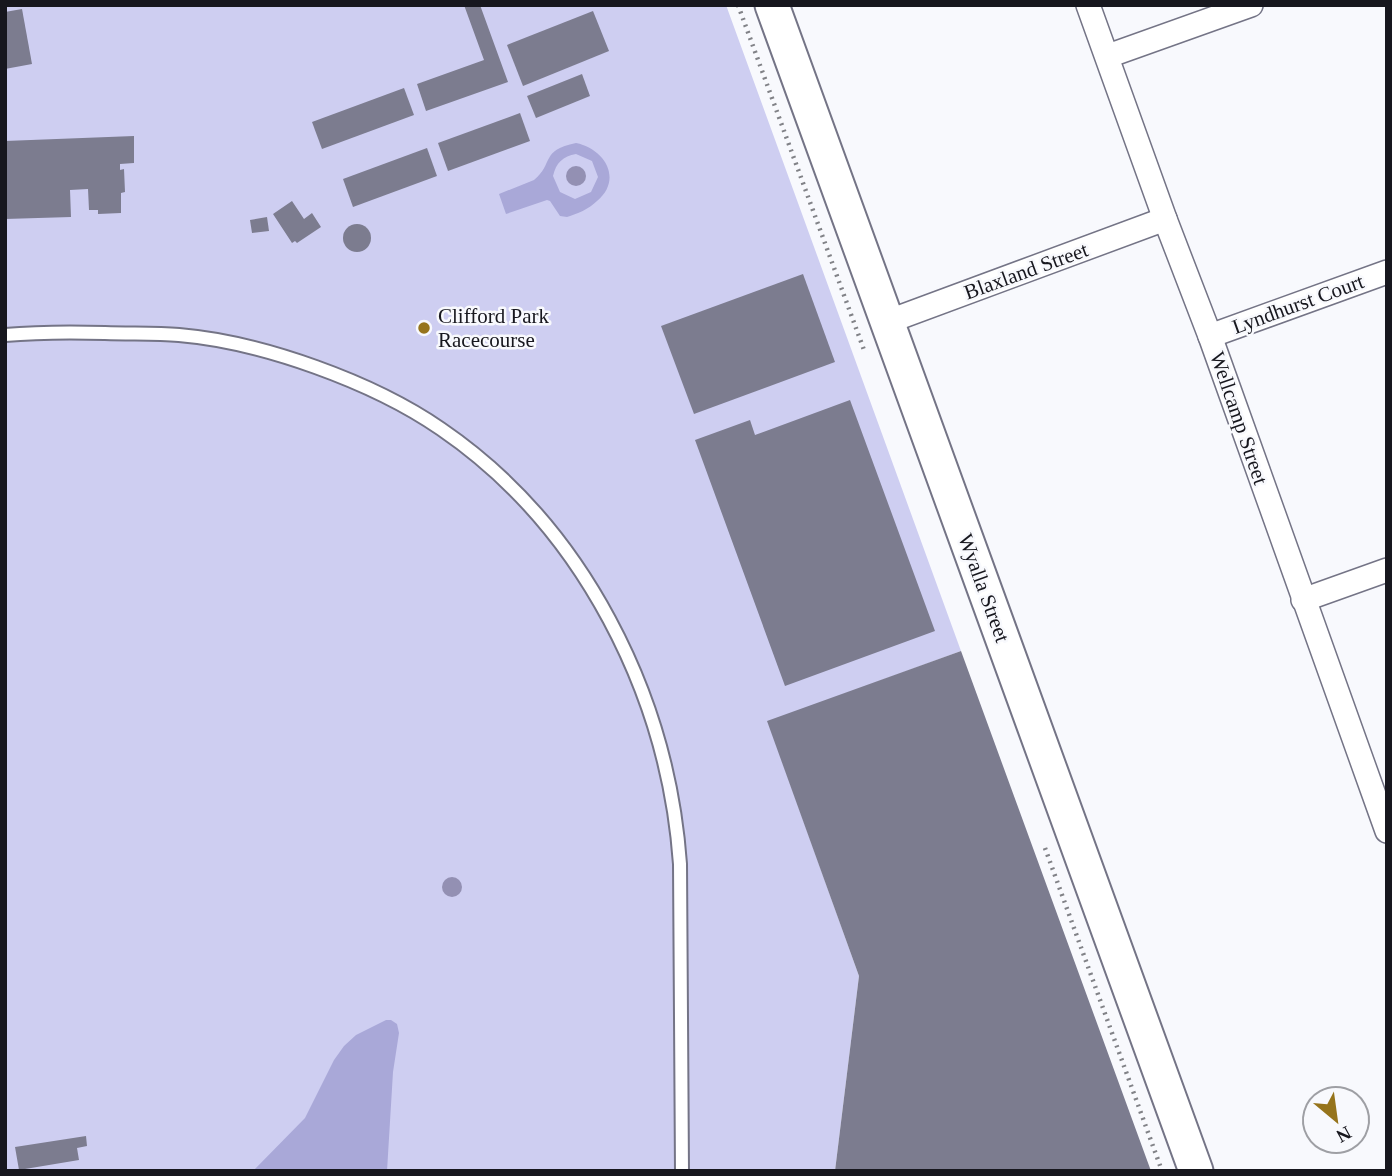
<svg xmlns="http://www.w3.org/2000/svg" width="1392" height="1176" font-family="Georgia,serif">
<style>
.green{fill:#cecef1}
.water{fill:#a9a8d8;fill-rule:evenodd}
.building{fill:#7c7c8f}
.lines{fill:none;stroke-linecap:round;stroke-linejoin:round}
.lane-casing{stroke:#747486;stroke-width:16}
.street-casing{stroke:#747486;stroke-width:26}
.secondary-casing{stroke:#747486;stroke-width:37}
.path{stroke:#818287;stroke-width:4.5;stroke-dasharray:2 5;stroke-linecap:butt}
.lane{stroke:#fff;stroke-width:12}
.street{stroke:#fff;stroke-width:23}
.secondary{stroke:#fff;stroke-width:33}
.tree{fill:#9390b3}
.poi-dot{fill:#96741c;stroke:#f8f9fd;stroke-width:2.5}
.labels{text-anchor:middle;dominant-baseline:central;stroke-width:5;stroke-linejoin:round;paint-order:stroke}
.street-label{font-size:21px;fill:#17171e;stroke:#f8f9fd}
.poi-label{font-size:21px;fill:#17171e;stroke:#f8f9fd;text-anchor:start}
</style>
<rect width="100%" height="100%" fill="#f8f9fd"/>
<!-- green -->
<path class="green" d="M5,5H726L961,651L768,722L859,976L835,1171H5Z"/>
<!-- water -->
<g class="water">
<path d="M576,143C605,149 623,179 597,201C589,209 577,214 567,217L560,216L550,201L547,200L506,214L499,194L534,180C554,164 540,150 576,143ZM576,154L592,161L598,177L591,192L575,199L560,192L553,176C556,163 563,156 576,154Z"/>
<path d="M386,1020H391L397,1024L399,1033L393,1072L387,1171H253L305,1118L334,1060L344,1046L356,1035Z"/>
</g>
<!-- building -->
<g class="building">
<path d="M464,5H480L508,82L426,111L417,84L484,60Z"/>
<path d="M22,9L32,64L5,69V12Z"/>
<path d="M593,11L609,51L523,86L507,45Z"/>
<path d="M582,74L590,96L536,118L527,96Z"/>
<path d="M404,88L414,115L322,149L312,122Z"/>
<path d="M520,113L530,141L448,171L438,143Z"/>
<path d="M134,136V163L120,164V170L124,169L125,192L121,193V213L98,214V210H89L88,189L70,190L71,217L5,219V141Z"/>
<path d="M427,148L437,176L353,207L343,179Z"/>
<path d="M292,201L304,219L312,213L321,227L297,243L295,241L292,243L273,214Z"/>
<path d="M267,217L269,231L252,233L250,220Z"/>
<circle cx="357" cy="238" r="14"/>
<path d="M803,274L835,362L694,414L661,326Z"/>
<path d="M850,400L935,631L785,686L695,440L750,420L755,435Z"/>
<path d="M961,651L1151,1171H835L859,976L767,721Z"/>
<path d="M86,1136L87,1146L77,1148L79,1160L19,1170L15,1147Z"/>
</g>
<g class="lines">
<!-- lane casing -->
<g class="lane-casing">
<path id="lane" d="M5,335C39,332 72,332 105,333C130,334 155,333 179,335C262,342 373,382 441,429C583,526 668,695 680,864L682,1171"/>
</g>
<!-- street casing -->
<g class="street-casing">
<g id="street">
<path d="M1088,5L1165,219L1210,336L1387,831"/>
<path d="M1108,56L1251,5"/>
<path d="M887,322L1165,219"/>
<path d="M1210,336L1387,272"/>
<path d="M1303,600L1387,570"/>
</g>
</g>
<!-- secondary casing -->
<g class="secondary-casing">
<path id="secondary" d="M772,5L1196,1171"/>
</g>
<!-- path -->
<g class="path">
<path d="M738,5L864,350"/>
<path d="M1045,848L1162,1171"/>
</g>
<!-- lane -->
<use href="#lane" class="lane"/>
<!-- street -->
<use href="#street" class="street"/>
<!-- secondary -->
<use href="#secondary" class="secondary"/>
</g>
<!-- trees -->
<g class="tree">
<circle cx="576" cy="176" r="10"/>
<circle cx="452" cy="887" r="10"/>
</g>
<!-- markers -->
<circle class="poi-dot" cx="424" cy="328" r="7"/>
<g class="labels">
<!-- street labels -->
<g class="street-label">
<text transform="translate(1026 271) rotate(-20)">Blaxland Street</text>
<text transform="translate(1298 304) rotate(-20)">Lyndhurst Court</text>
<text transform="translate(1239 418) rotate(71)">Wellcamp Street</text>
<text transform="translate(984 588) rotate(70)">Wyalla Street</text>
</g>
<!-- poi labels -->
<g class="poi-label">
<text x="438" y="316">Clifford Park<tspan x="438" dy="24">Racecourse</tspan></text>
</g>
</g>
<!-- border -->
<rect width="1392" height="1176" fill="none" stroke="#17171e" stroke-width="14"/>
<!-- north arrow -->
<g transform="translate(1336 1120) rotate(151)"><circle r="33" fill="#f8f9fd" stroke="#9e9fa4" stroke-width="2"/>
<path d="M0-5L12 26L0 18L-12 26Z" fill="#96741c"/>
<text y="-10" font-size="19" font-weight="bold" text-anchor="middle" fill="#17171e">N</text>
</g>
</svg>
